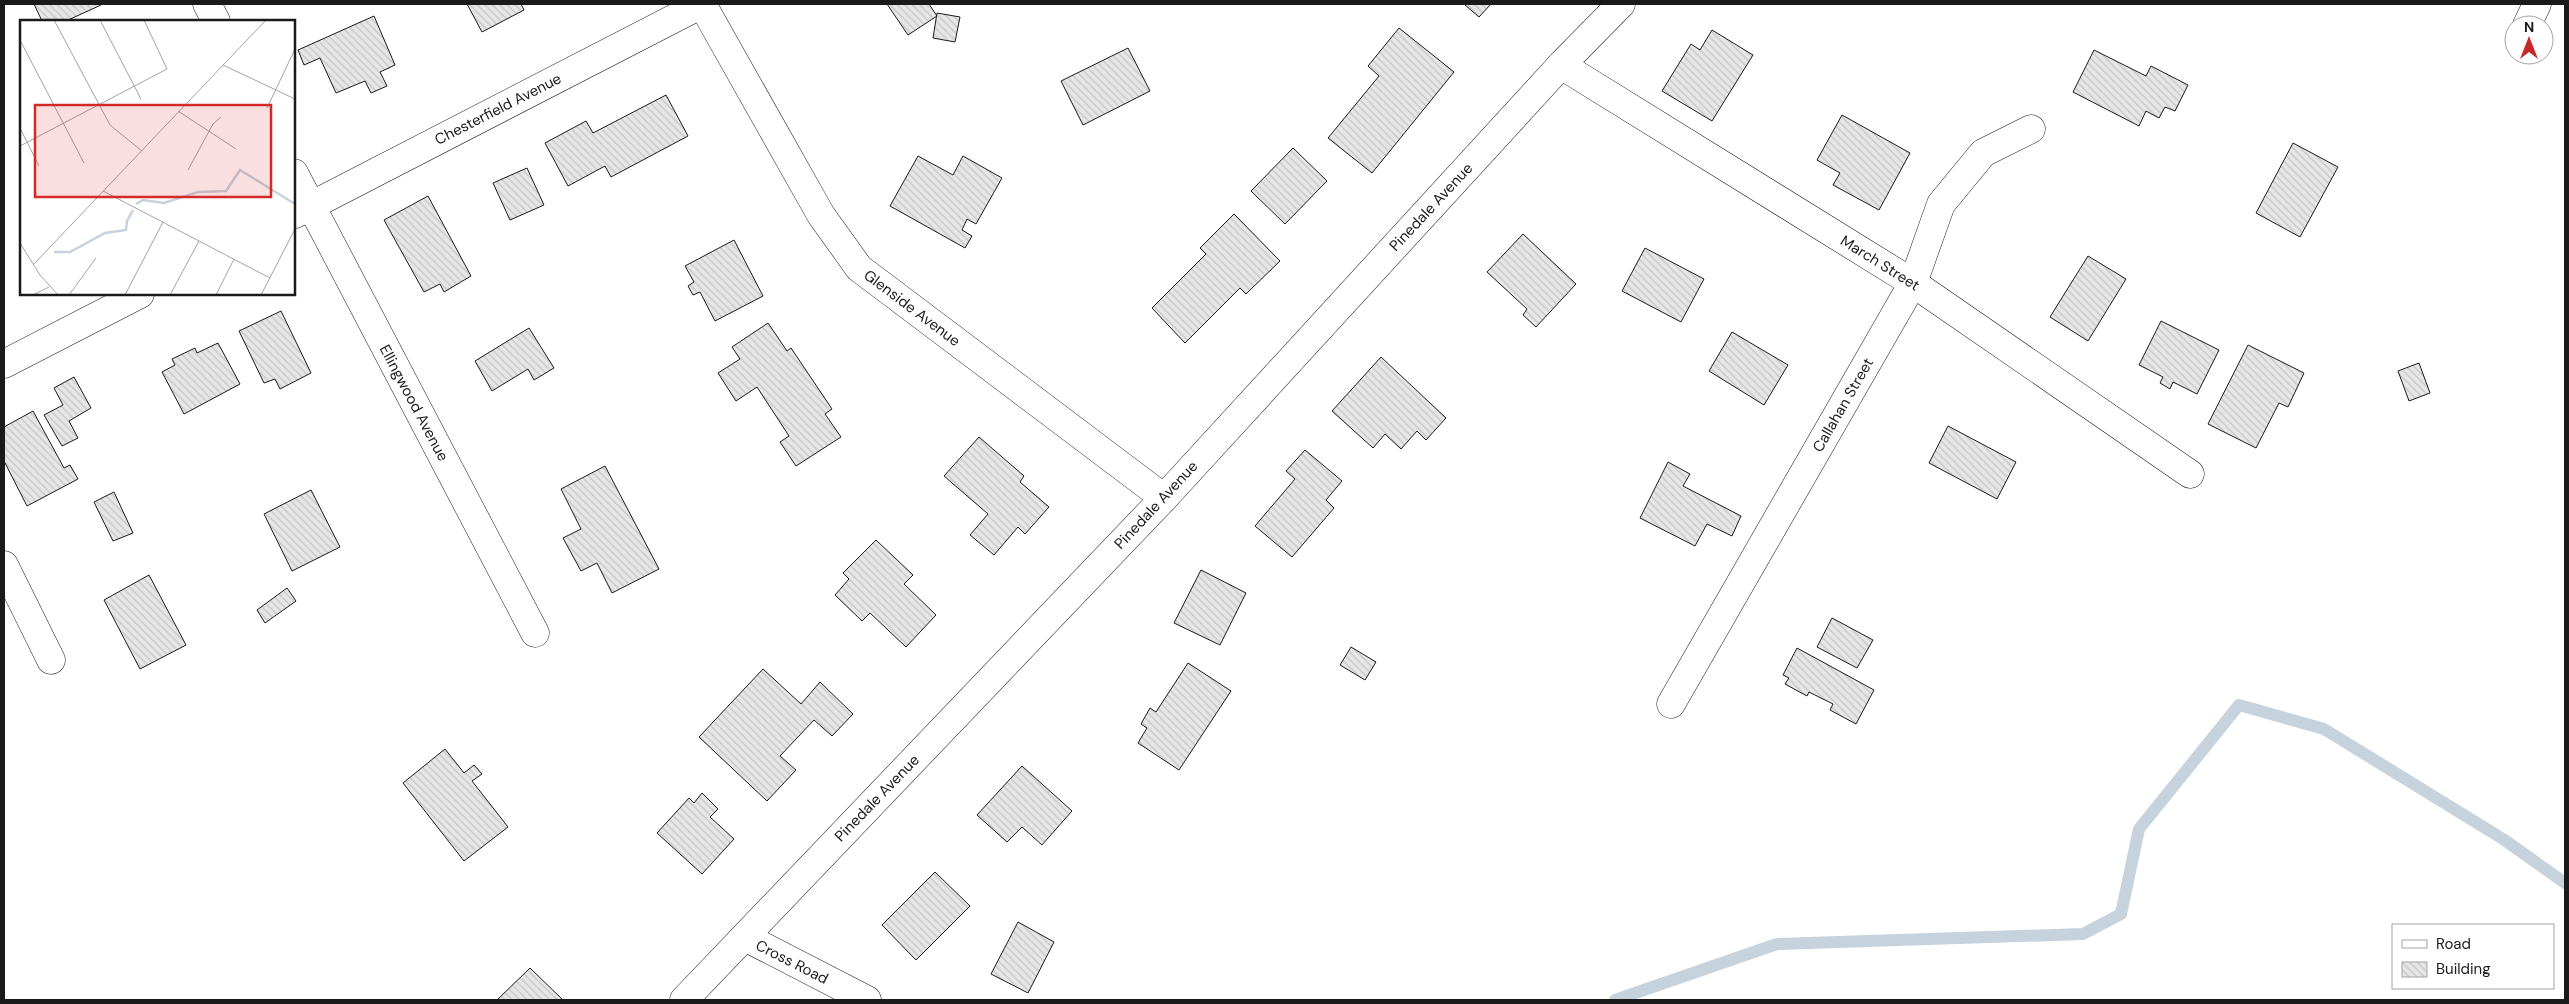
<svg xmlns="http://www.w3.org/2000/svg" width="2569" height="1004" font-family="'DM Sans',sans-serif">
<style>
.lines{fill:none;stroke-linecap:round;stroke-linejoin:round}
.stream{stroke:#c6d2dc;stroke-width:12}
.building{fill:url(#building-back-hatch);stroke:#1a1a1a}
.minor-casing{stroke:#1a1a1a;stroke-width:29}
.minor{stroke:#fff;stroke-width:28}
.labels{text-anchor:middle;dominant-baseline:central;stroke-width:4;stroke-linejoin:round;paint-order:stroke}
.street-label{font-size:15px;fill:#1a1a1a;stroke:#fff}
.inset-river{fill:none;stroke:#c6d2dc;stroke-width:2.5}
.inset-road{fill:none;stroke:#a3a3a3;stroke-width:1}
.view{fill:#d62828;fill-opacity:0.15;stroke:#d62828;stroke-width:2.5}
.inset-edge{fill:none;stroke:#1a1a1a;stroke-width:2.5}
</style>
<defs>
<pattern id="building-back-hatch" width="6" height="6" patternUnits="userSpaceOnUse" patternTransform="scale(1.25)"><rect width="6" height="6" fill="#e6e6e6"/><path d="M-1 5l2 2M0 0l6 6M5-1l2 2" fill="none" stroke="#c5c5c5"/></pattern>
</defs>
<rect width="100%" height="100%" fill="#fff"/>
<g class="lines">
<!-- stream -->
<path class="stream" d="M1615,1000L1777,944L2083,934L2121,914L2139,829L2239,705L2324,729L2503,839L2565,883"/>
</g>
<!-- building -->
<g class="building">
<path d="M34,4H100L101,5L66,21H42Z"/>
<path d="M467,4H521L524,10L482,32Z"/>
<path d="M887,4H929L937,16L908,35Z"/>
<path d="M1464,4H1491L1479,17Z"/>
<path d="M937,13L960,17L955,42L933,38Z"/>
<path d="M374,16L395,65L380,72L387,86L371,93L365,81L336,93L320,58L304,65L298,50Z"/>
<path d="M1399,28L1454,72L1372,173L1328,138L1379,76L1368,66Z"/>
<path d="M1712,30L1753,55L1712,121L1662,91L1691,44L1700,50Z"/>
<path d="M1128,48L1150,91L1083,125L1061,81Z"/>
<path d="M2094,50L2146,76L2151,66L2188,85L2175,111L2165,107L2159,118L2146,111L2139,126L2073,92Z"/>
<path d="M666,95L688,136L611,177L605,166L568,186L545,143L586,121L593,133Z"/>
<path d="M1842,115L1910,153L1879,210L1833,185L1840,173L1817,160Z"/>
<path d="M2293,143L2338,167L2300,237L2256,213Z"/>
<path d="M1293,148L1327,181L1285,224L1251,191Z"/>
<path d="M918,156L953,175L963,156L1002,178L976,224L967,219L962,230L972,236L965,248L890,206Z"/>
<path d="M527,168L544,205L510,220L493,183Z"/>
<path d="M428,196L471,276L444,292L440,284L424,292L384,220Z"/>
<path d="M1234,214L1280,261L1246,294L1240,288L1185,343L1152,308L1206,254L1200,248Z"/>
<path d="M1523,234L1576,284L1536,327L1523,315L1527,309L1487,272Z"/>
<path d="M734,240L763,296L715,321L700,292L693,295L688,286L694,282L685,266Z"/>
<path d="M1645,248L1704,279L1681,322L1622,291Z"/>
<path d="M2088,256L2126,279L2088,341L2050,317Z"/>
<path d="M281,311L311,373L280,389L275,379L264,383L239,331Z"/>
<path d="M2161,321L2219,350L2197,394L2173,382L2170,389L2160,383L2163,377L2139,365Z"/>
<path d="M768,323L787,351L791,348L832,409L825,414L841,437L796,466L780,442L789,436L757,387L736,401L718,373L740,359L732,347Z"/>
<path d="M529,328L554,368L534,380L528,369L492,391L475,361Z"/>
<path d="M1732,332L1788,365L1764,405L1709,371Z"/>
<path d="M218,343L240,384L184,414L162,372L175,365L172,359L195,348L197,353Z"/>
<path d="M2248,345L2304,373L2288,407L2279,403L2256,448L2208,424Z"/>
<path d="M1381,357L1446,418L1426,440L1417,431L1401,449L1385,434L1373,448L1332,411Z"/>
<path d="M2419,363L2430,393L2409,401L2398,371Z"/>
<path d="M74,377L91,408L69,421L78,438L62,446L44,415L63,405L54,388Z"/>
<path d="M33,411L64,468L70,465L78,479L27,506L4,461V427Z"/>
<path d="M1948,426L2016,462L1997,499L1929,463Z"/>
<path d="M979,437L1024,476L1020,482L1049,507L1025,534L1018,527L994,555L970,535L988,514L944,476Z"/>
<path d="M1305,450L1342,481L1326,500L1334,508L1292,557L1255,526L1295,479L1286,471Z"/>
<path d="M1668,462L1690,474L1683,486L1741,516L1732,536L1707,524L1695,546L1640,518Z"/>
<path d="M605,466L659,569L612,593L597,563L581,571L563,538L581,529L561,489Z"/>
<path d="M311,490L340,547L292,571L264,514Z"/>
<path d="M114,492L133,533L113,541L94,502Z"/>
<path d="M876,540L913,575L904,584L936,615L906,647L870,613L862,621L835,595L849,579L843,573Z"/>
<path d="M1201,570L1246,593L1220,645L1174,623Z"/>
<path d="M149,575L186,645L140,669L104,600Z"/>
<path d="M287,588L296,601L265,623L257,610Z"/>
<path d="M1832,618L1873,640L1857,668L1817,647Z"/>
<path d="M1351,647L1376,662L1365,680L1340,665Z"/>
<path d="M1797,648L1874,690L1856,724L1830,710L1833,704L1809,692L1807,696L1785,684L1789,678L1783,675Z"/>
<path d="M1188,663L1231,691L1179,770L1138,743L1147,728L1141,724L1150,708L1156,712Z"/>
<path d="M763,669L801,704L820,682L853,714L832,736L814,720L780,756L796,770L767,801L699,737Z"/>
<path d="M445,749L464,773L474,765L482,774L472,781L508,827L464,861L403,783Z"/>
<path d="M1022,766L1072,811L1042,845L1022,827L1007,842L977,815Z"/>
<path d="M702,793L718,809L710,817L734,839L702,874L657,833L689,798L694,803Z"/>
<path d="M935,872L970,906L916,960L882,925Z"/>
<path d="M1018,922L1054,942L1028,993L991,974Z"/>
<path d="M530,968L563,1000H497Z"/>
</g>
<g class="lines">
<!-- minor casing -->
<g class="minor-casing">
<g id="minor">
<path d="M207,4L216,21"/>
<path d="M702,4L821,215L859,268L1164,498"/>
<path d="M2527,25L2537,4"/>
<path d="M1561,65L1913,283L2190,474"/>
<path d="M294,173L535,633"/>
<path d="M295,214L702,4"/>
<path d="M4,364L140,294"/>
<path d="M4,565L51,660"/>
<path d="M1671,704L1913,283L1941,204L1983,153L2031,129"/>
<path d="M745,937L867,1000"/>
<path d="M684,1000L1164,498L1561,65L1621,4"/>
</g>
</g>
<!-- minor -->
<use href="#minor" class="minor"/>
</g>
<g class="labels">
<!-- street labels -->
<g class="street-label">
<text transform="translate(498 109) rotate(-27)">Chesterfield Avenue</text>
<text transform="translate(1431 207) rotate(-47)">Pinedale Avenue</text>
<text transform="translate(1880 263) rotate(32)">March Street</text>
<text transform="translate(912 308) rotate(37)">Glenside Avenue</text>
<text transform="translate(414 403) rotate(62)">Ellingwood Avenue</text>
<text transform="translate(1843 405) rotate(-60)">Callahan Street</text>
<text transform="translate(1156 505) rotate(-47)">Pinedale Avenue</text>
<text transform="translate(877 798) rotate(-46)">Pinedale Avenue</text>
<text transform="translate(792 962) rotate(27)">Cross Road</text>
</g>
</g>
<!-- overview -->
<g transform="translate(20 20)">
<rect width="275" height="275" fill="#fff"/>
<path class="inset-river" d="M116,184L123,180L144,183L178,172L206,171L220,150L275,184M34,232H50L85,213L106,210L107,201L113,190"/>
<path class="inset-road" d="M34,0L90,105L122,131M80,0L121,79M0,20L64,143M203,45L275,79M247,88L275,29M158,91L216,129M0,108L19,146M0,126L147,49L124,0M168,150L193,104L201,97M83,171L250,258M0,223L20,255L38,275M13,245L246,0M13,275L29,267M49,275L76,238M105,275L143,202M150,275L179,221M196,275L214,239M241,275L275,209"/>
<path class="view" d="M15,85H251V177H15Z"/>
<rect width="275" height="275" class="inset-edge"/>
</g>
<!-- border -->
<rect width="2569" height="1004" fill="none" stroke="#1a1a1a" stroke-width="10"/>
<!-- legend -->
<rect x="2392" y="924" width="162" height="65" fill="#ffffff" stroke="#a3a3a3"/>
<rect x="2402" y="940" width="25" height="8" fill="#ffffff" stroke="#a3a3a3"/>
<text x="2436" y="949" font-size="15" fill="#1a1a1a">Road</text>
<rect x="2402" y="962" width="25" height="15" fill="url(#building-back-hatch)" stroke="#a3a3a3"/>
<text x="2436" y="974" font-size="15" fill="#1a1a1a">Building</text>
<!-- north arrow -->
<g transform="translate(2529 40)"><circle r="24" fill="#ffffff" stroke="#a3a3a3"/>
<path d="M0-4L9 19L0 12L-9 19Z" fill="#c62828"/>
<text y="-8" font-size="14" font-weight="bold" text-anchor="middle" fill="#1a1a1a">N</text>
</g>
</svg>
